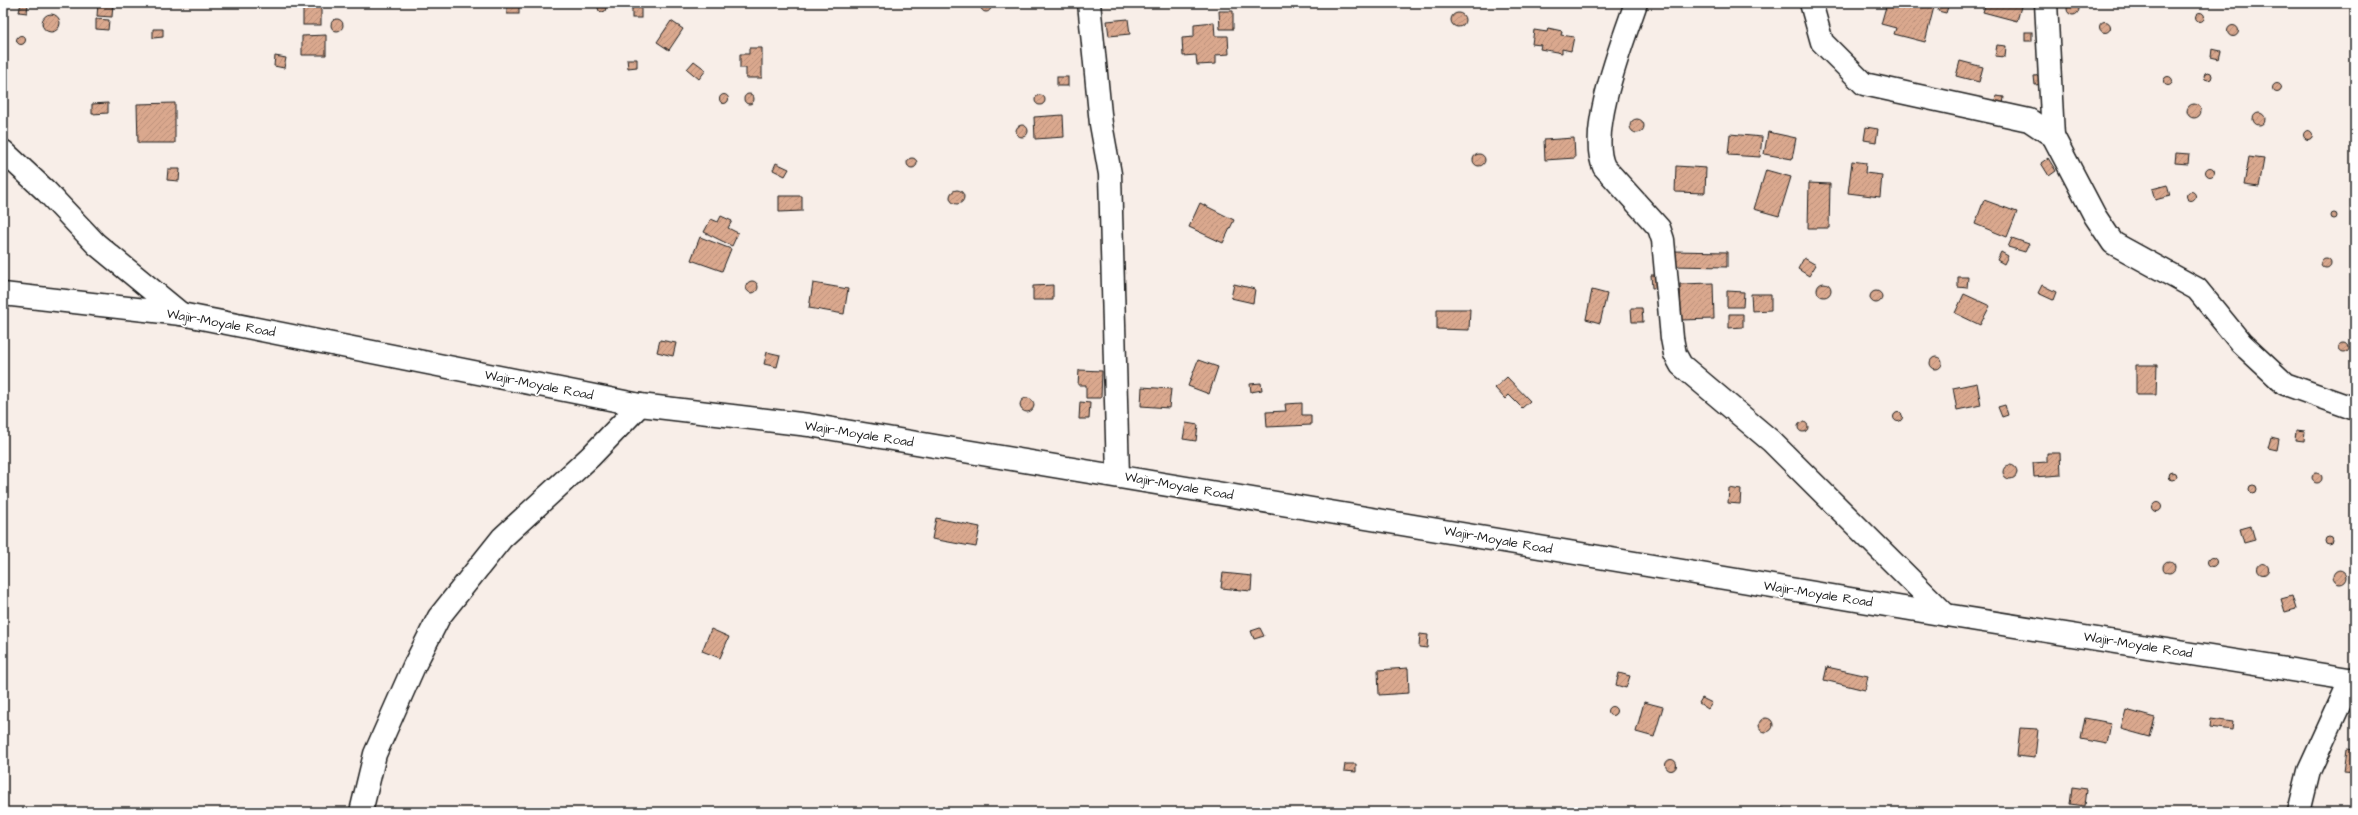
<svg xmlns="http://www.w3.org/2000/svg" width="2358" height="815" font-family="'Architects Daughter',sans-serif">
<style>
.building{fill:url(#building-hatch);stroke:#1c1c1c}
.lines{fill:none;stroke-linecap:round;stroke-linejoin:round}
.minor-casing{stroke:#1c1c1c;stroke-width:25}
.major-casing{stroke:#1c1c1c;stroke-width:25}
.minor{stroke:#fff;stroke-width:22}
.major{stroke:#fff;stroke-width:22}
.labels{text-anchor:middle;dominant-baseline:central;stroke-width:3.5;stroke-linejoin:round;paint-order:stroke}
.street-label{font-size:13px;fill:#1c1c1c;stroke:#fff}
</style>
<defs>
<pattern id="building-hatch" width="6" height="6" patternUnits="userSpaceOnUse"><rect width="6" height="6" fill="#daa88e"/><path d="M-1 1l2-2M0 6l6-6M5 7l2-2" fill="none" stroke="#ba907a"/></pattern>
</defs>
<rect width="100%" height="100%" fill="#f8eee8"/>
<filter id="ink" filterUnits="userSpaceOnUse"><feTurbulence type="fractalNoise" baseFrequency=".025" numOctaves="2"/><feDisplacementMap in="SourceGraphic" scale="8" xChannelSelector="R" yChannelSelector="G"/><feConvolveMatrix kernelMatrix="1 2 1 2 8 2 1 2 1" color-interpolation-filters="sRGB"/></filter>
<g filter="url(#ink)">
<!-- building -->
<g class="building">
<circle cx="986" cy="7" r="5"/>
<circle cx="2073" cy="9" r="6"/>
<path d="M21,3L28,4L27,13L19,12Z"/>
<path d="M98,3H113L112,17L97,16Z"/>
<rect x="303" y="3" width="18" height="22"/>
<rect x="507" y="3" width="12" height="11"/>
<path d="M1887,3H1935L1925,42L1894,34L1896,28L1881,24Z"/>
<path d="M1940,3L1949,4L1946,13L1938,11Z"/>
<path d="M1986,3H2022L2017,21L1983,12Z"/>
<circle cx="602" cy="8" r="4"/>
<rect x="632" y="5" width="9" height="13"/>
<path d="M1219,11H1233V29H1220Z"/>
<circle cx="2200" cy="17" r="4.5"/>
<circle cx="1458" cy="20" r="7"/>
<circle cx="51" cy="23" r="9"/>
<path d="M96,19L109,20L108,30L96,29Z"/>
<path d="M1128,19L1130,34L1109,36L1107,21Z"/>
<circle cx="337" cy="25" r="6"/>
<path d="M671,21L683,29L669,50L657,42Z"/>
<circle cx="2105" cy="27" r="5.5"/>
<path d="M1214,22L1215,36H1228L1229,54L1216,55V64L1197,65L1196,55L1183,56L1182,38L1194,37V24Z"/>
<circle cx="2233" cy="31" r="5.5"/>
<path d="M1548,28L1562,31L1561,35L1574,37L1571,51L1562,49V53L1540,49L1541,45L1532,44L1534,30L1547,32Z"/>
<path d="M153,29H163V37L153,38Z"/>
<rect x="2025" y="32" width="7" height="9"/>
<path d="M326,35V55H302V36Z"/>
<circle cx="21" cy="40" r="4.5"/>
<path d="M1997,45L2006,46L2005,57L1995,56Z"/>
<path d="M749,48H762V78H746V68H740V54H749Z"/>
<path d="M2212,49L2221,51L2219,59L2211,57Z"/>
<path d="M275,56L286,58L284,68L274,66Z"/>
<path d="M627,59H637V67L628,68Z"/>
<path d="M694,61L706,70L699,79L687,69Z"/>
<path d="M1960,61L1983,67L1979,82L1956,76Z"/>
<circle cx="2208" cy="76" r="4"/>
<path d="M2043,75L2044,84L2035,85L2034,76Z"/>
<circle cx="2168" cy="81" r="4.5"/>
<rect x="1057" y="77" width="11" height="9"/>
<circle cx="2277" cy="88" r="4.5"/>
<circle cx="749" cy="99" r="5"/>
<circle cx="724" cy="99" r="4.5"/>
<circle cx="1040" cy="100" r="5"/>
<path d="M1996,96L2004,97L2003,105L1994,104Z"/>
<path d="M108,103V113L92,114V104Z"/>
<path d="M175,103V143H138L137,104Z"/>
<circle cx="2194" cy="111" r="7"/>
<circle cx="2259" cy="119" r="6"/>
<path d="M1063,115L1064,137L1035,139L1034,117Z"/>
<circle cx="1637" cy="126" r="7"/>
<circle cx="1022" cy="131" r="6"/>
<path d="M1866,127L1878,129L1876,142L1864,140Z"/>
<circle cx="2308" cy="135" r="4.5"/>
<path d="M1768,132L1796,138L1792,159L1764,154Z"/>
<path d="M1730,134L1762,137L1760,157L1728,155Z"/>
<path d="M1574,138L1575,158L1545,160L1544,140Z"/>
<path d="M2176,153L2189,154L2188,164L2175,163Z"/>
<circle cx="1479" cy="160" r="6"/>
<path d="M2249,157L2264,159L2259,187L2244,185Z"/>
<path d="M2048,158L2056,171L2049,176L2041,163Z"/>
<circle cx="912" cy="163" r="5"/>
<path d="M1852,161L1866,163L1865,173L1882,175L1880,197L1848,193Z"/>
<path d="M776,163L789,169L785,176L773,170Z"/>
<path d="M1676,166L1706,168L1705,193L1675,192Z"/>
<circle cx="2210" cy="172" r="4.5"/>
<path d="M168,169H180L179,181L167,180Z"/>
<path d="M1766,170L1791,177L1779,216L1754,209Z"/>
<path d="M2354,175H2355V186L2352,179Z"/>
<path d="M1809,183L1830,184L1829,228H1808Z"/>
<path d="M2167,185L2170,196L2155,200L2152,189Z"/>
<circle cx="957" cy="197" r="7"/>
<circle cx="2191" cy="196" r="4.5"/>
<path d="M779,196H802V211L779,212Z"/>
<path d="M1984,200L2017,212L2007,237L1975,224Z"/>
<path d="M1200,203L1234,220L1223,243L1189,227Z"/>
<circle cx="2334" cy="216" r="3"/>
<path d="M721,216L732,221L728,228L738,233L732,246L704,232L711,219L718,222Z"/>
<path d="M700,237L731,249L722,271L691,260Z"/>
<path d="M2012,238L2029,244L2025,252L2008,247Z"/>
<path d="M1673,251L1727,252V267L1673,266Z"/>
<path d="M2001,252L2008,256L2004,264L1997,260Z"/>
<path d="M1804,258L1816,265L1809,276L1798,269Z"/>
<circle cx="2326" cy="263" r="5"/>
<path d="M1651,275H1661L1662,287L1652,288Z"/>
<path d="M1958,277H1968L1967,288L1958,287Z"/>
<circle cx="752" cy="287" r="6"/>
<path d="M813,283L848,289L844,314L809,308Z"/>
<path d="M1713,283L1714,319L1681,320L1680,284Z"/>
<circle cx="1824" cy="290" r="7"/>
<path d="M1234,284L1255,289L1253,303L1231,298Z"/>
<path d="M1053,285V300H1033V286Z"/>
<path d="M2042,285L2056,292L2053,300L2038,293Z"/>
<path d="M1592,290L1607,294L1600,323L1586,319Z"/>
<path d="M1727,291L1744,292L1743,307H1727Z"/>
<circle cx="1876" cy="297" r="6"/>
<path d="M1751,294H1771V310L1752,311Z"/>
<path d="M1964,294L1990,306L1980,325L1955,313Z"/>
<path d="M1631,308H1642L1643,322H1632Z"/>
<path d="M1437,309H1470L1469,330L1437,329Z"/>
<path d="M1729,314H1743V327L1729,328Z"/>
<path d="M660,340L676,343L673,356L657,352Z"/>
<circle cx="2344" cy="348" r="5"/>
<path d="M767,352L780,355L777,367L764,364Z"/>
<circle cx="1936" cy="363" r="6"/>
<path d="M1198,360L1218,367L1209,394L1188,386Z"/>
<path d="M2136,365H2157L2156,395H2136Z"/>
<path d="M1079,370L1102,371L1101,398H1086V385H1078Z"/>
<path d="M1507,377L1530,401L1522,408L1509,395L1505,399L1495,388Z"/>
<path d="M1261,383L1262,390L1251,392L1250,384Z"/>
<path d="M1977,383L1981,405L1957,410L1953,388Z"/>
<path d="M1142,387L1171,389L1169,408L1141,406Z"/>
<circle cx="1027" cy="405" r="7"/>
<path d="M1080,402L1090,403L1089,419H1079Z"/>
<path d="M1302,403V415H1311V425L1267,427L1266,412L1286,411L1285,404Z"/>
<path d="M2005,405L2008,415L2002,417L1998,407Z"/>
<circle cx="1898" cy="417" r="4.5"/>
<circle cx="1803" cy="427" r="5"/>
<path d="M1186,423L1198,425L1196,441L1183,439Z"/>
<path d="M2296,430L2305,431L2304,441L2295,440Z"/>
<path d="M2271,437L2279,439L2277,450L2268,448Z"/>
<path d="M2047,453H2060L2061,475L2034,477L2033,463L2047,462Z"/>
<circle cx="2010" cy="472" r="7"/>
<circle cx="2172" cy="476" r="4"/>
<circle cx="2317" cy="478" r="5"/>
<circle cx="2253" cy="489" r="4"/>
<path d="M1729,488L1741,490L1740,504L1728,503Z"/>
<circle cx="2157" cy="507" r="4.5"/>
<path d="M936,518L980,527L976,547L932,539Z"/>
<path d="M2251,526L2255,540L2244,543L2240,529Z"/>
<circle cx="2329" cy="541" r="4"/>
<circle cx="2212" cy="562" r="4.5"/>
<circle cx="2169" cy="567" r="6"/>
<circle cx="2263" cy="569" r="5.5"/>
<circle cx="2340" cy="577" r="7"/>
<path d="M1223,573L1252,576L1251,591L1221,588Z"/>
<path d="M2292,596L2296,609L2285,612L2281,599Z"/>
<path d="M1260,628L1264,636L1254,639L1251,631Z"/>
<path d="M711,629L729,637L720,658L702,651Z"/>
<path d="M1420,634L1428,635L1427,648L1419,647Z"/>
<path d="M1827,667L1868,676L1865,690L1824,680Z"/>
<path d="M1408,668L1409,693L1379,695L1378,670Z"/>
<path d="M1619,673L1630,676L1626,688L1616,685Z"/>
<path d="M1702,698L1712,703L1708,709L1699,703Z"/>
<path d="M1644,702L1663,707L1654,737L1636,732Z"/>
<circle cx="1612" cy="711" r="4.5"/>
<path d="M2126,710L2155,718L2150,737L2121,729Z"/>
<path d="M2085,718L2111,723L2107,744L2081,739Z"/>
<circle cx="1766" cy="725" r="7"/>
<path d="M2211,719L2233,722L2232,730L2210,727Z"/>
<path d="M2020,728L2038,729L2035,758L2017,756Z"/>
<path d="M2347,749L2355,750V773L2344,772Z"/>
<circle cx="1671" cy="765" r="5.5"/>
<path d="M1345,764H1356V772L1344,771Z"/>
<path d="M2072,787L2087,789L2085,806L2070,804Z"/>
<path d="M1783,808L1786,809L1787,812H1780Z"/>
</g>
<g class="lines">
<!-- minor casing -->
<g class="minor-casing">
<g id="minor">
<path d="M1089,3L1101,124L1110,174L1118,476"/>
<path d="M1636,3C1623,41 1587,131 1604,167L1659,228L1663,240L1672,338L1675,354L1681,365L1771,441L1946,615"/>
<path d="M1811,3L1822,42L1864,84L2029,120L2053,136L2095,216L2113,243L2197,289L2241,343L2285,384L2355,409"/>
<path d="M2046,3L2053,136"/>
<path d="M3,151L47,192L96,244L181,314"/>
<path d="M361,812L375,754L414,666L439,617L502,538L590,457L640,405"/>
<path d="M2299,812L2309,771L2351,679"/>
</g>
</g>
<!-- major casing -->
<g class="major-casing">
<path id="major" d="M3,294L181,314L640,405L809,425L1946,615L2355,680"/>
</g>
<!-- minor -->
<use href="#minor" class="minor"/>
<!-- major -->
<use href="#major" class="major"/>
</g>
</g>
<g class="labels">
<!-- street labels -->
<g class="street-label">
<text transform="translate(221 323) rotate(10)">Wajir-Moyale Road</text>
<text transform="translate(539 385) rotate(11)">Wajir-Moyale Road</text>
<text transform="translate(859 434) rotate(9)">Wajir-Moyale Road</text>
<text transform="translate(1179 486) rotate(10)">Wajir-Moyale Road</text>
<text transform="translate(1498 540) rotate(10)">Wajir-Moyale Road</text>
<text transform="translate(1818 594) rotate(9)">Wajir-Moyale Road</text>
<text transform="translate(2138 645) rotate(9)">Wajir-Moyale Road</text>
</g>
</g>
<!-- margin -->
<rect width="2358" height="815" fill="none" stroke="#fff" stroke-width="16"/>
<rect x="8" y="8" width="2342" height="799" fill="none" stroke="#1c1c1c" stroke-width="1.5" filter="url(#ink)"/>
</svg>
